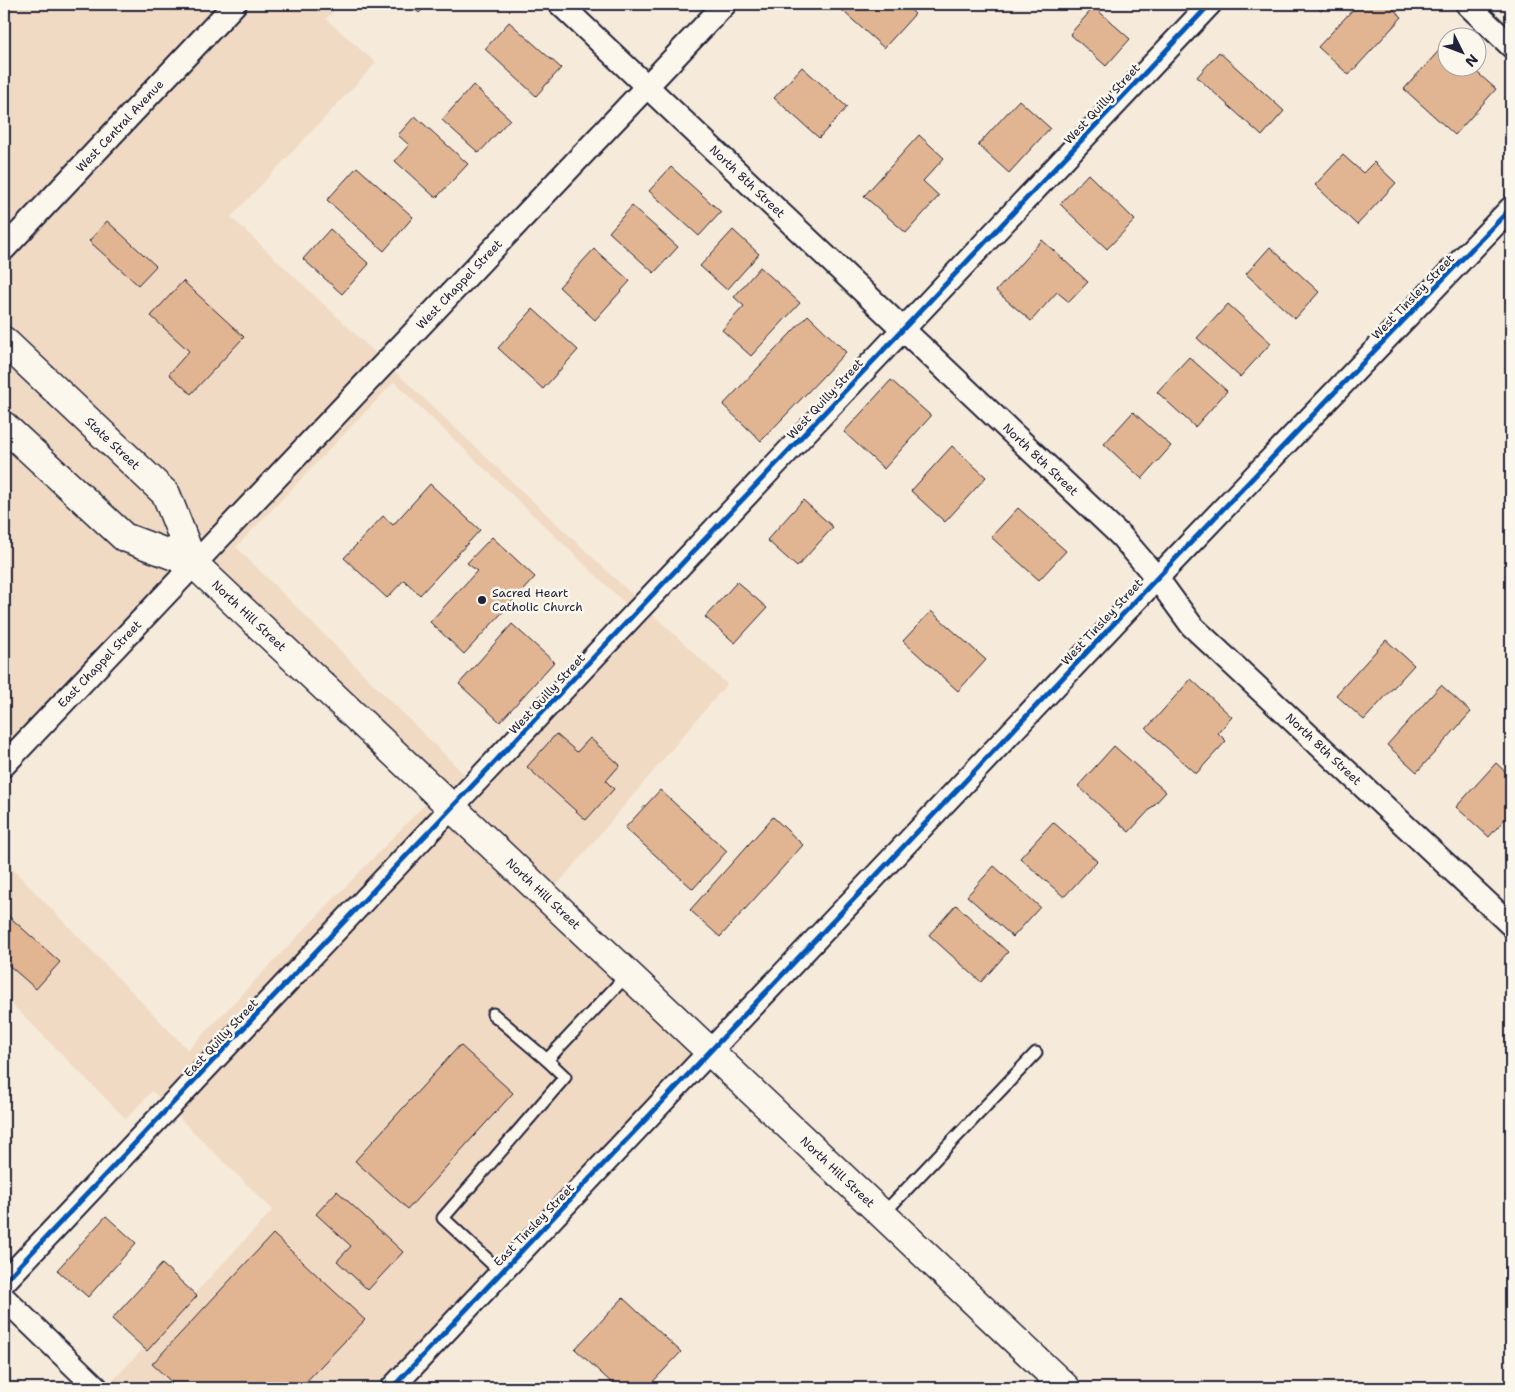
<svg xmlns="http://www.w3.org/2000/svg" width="1515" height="1392" font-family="'Shantell Sans',sans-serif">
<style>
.built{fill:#f0dac4;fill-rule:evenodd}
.building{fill:#e1b592;stroke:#22223b}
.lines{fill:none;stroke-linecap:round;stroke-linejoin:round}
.lane-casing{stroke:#22223b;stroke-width:15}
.street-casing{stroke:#22223b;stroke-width:26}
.secondary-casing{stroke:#22223b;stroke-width:31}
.lane{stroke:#fbf7ec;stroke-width:11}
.street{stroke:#fbf7ec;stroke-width:22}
.secondary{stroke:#fbf7ec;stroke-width:28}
.cycleway-casing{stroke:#fbf7ec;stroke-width:8}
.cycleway{stroke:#0057b8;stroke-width:5}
.poi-dot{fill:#22223b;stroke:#fbf7ec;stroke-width:2}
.labels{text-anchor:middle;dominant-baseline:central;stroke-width:5;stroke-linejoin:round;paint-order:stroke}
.street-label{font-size:12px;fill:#22223b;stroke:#fbf7ec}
.poi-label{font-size:12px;fill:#22223b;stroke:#fbf7ec;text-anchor:start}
</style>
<rect width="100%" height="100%" fill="#f6eada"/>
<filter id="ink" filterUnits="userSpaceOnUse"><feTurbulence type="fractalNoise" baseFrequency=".02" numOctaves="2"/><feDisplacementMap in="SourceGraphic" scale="10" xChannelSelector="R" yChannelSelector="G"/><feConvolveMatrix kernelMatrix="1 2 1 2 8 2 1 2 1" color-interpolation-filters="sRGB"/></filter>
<g filter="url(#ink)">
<!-- built -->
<path class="built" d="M4,4H340L326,19L376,63L231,217L727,684L541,904L702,1052L385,1388H106L273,1210L152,1091L126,1119L4,996V860L188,1050L434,795L200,556L4,755ZM394,382L627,605L465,775L236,547Z"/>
<!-- building -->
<g class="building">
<path d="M409,4H428L419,13Z"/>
<path d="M835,4H904L915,14L884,48Z"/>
<path d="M1313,4H1328L1321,11Z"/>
<path d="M1358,4H1387L1402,17L1349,75L1318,47Z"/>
<path d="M1094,7L1130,39L1106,66L1070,34Z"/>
<path d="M509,22L561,68L536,96L485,49Z"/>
<path d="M1445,44L1448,46V68H1472L1496,89L1455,135L1404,89Z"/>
<path d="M1219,52L1284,111L1262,136L1197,77Z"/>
<path d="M802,67L847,107L819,138L774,98Z"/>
<path d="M473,85L510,119L479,153L442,120Z"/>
<path d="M1019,100L1050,128L1009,173L978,145Z"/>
<path d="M415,116L468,164L436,198L395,161L409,145L398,135Z"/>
<path d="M919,135L944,158L923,181L939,196L906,233L864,196Z"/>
<path d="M1343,155L1363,173L1374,162L1396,183L1357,225L1315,185Z"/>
<path d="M357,167L413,217L384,251L327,200Z"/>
<path d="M671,167L721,212L699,236L649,191Z"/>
<path d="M1088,174L1135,220L1107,249L1060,204Z"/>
<path d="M632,206L678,247L654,273L609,232Z"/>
<path d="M107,221L156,266L138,285L89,241Z"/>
<path d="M330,229L369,264L342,294L303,259Z"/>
<path d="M733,230L759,254L727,290L700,266Z"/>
<path d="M1042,240L1088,282L1069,302L1057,292L1031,321L996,291Z"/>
<path d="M1270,247L1319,292L1295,319L1246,274Z"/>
<path d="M594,249L630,281L595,320L559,287Z"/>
<path d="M760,267L800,303L751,356L722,330L744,306L734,297Z"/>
<path d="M183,281L244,337L191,394L169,374L189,351L151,316Z"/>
<path d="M1228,304L1271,343L1240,377L1197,338Z"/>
<path d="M533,309L578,350L543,389L498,348Z"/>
<path d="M808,315L846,352L761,441L723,405Z"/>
<path d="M1189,357L1227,391L1195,427L1157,392Z"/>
<path d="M891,380L931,416L884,469L844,432Z"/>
<path d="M1133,412L1171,446L1142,479L1104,444Z"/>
<path d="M952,446L986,477L945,522L911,491Z"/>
<path d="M430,484L480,530L420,595L404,580L387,598L344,558L383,516L393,525Z"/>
<path d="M803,500L833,527L797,567L767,540Z"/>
<path d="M1018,508L1066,551L1039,580L991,537Z"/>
<path d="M492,537L535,577L464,654L430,622L477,571L467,563Z"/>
<path d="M737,582L767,608L735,643L705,617Z"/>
<path d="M931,611L986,660L958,691L903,641Z"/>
<path d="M512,624L554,662L500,722L459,684Z"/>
<path d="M1386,640L1414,665L1364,720L1336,695Z"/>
<path d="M1191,679L1232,717L1218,733L1226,741L1196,774L1146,729Z"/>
<path d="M1441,685L1471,712L1417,772L1387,745Z"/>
<path d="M556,734L577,752L590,738L620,765L606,781L614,789L586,820L527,767Z"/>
<path d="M1114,746L1166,792L1129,832L1078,786Z"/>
<path d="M1496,763L1511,777V812L1489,837L1456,807Z"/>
<path d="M660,790L727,851L693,889L625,828Z"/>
<path d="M773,817L803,845L720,937L690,910Z"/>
<path d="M1053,822L1097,861L1064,897L1020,858Z"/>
<path d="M994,866L1040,907L1013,937L967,896Z"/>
<path d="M956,905L1008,952L981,982L929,935Z"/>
<path d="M4,912L60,962L36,989L4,961Z"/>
<path d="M460,1045L513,1093L408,1209L355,1161Z"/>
<path d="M337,1191L403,1252L368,1290L337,1261L351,1246L316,1214Z"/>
<path d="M106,1216L136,1243L88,1297L57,1270Z"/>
<path d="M273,1234L365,1320L300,1388H178L152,1364Z"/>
<path d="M162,1264L197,1296L147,1351L112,1319Z"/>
<path d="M623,1298L681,1352L647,1388H611L614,1385L575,1349Z"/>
</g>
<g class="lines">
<!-- lane casing -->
<g class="lane-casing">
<g id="lane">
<path d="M493,1014L547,1060"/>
<path d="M882,1215L1036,1053"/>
<path d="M502,1273L443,1218L565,1077L547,1060L628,974"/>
</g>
</g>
<!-- street casing -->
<g class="street-casing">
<g id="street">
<path id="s1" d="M560,4L1121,536L1157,578L1192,626L1511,925"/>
<path d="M1467,4L1511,46"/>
<path id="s2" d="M4,249L235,4"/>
<path id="s3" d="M4,765L725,4"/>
<path d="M4,1282L1210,4"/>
<path d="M4,1298L97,1388"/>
<path d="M392,1388L1157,578L1511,208"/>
</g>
</g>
<!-- secondary casing -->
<g class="secondary-casing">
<g id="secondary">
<path id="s4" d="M4,341L166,494L193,563"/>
<path id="s5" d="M4,426L124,537L193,563L1066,1388"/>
</g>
</g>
<!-- lane -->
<use href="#lane" class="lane"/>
<!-- street -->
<use href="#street" class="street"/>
<!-- secondary -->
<use href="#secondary" class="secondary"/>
<!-- cycleway casing -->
<g class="cycleway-casing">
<g id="cycleway">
<path d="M4,1282L1210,4"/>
<path d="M392,1388L1157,578L1511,208"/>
</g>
</g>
<!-- cycleway -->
<use href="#cycleway" class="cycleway"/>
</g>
</g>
<!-- markers -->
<circle class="poi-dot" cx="482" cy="600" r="5"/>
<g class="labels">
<!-- street labels -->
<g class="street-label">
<text transform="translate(1102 104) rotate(-47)">West Quilly Street</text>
<text stroke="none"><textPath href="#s2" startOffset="169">West Central Avenue</textPath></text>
<text stroke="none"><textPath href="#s1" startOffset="258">North 8th Street</textPath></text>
<text stroke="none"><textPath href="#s3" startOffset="662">West Chappel Street</textPath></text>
<text transform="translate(1413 297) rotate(-46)">West Tinsley Street</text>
<text transform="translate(825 399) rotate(-47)">West Quilly Street</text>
<text stroke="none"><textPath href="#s4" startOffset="149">State Street</textPath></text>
<text stroke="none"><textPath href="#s1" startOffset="662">North 8th Street</textPath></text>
<text stroke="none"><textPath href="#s5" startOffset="314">North Hill Street</textPath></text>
<text transform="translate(1102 622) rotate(-47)">West Tinsley Street</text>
<text stroke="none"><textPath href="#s3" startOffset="139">East Chappel Street</textPath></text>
<text transform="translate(547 694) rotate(-47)">West Quilly Street</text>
<text stroke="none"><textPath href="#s1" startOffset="1068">North 8th Street</textPath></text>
<text stroke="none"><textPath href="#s5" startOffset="719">North Hill Street</textPath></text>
<text transform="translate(221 1038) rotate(-47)">East Quilly Street</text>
<text stroke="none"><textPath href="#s5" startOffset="1124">North Hill Street</textPath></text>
<text transform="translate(534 1225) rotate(-46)">East Tinsley Street</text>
</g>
<!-- poi labels -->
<g class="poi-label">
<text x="492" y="593">Sacred Heart<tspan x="492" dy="14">Catholic Church</tspan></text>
</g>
</g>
<!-- margin -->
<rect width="1515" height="1392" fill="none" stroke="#fbf7ec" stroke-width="20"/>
<rect x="10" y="10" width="1495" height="1372" fill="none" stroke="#22223b" stroke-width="2" filter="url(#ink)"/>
<!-- north arrow -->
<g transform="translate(1462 52) rotate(132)"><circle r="24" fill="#fbf7ec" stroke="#a4a2a5"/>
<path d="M0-4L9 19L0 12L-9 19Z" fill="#22223b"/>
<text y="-8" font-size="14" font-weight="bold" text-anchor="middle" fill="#22223b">N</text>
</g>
</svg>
